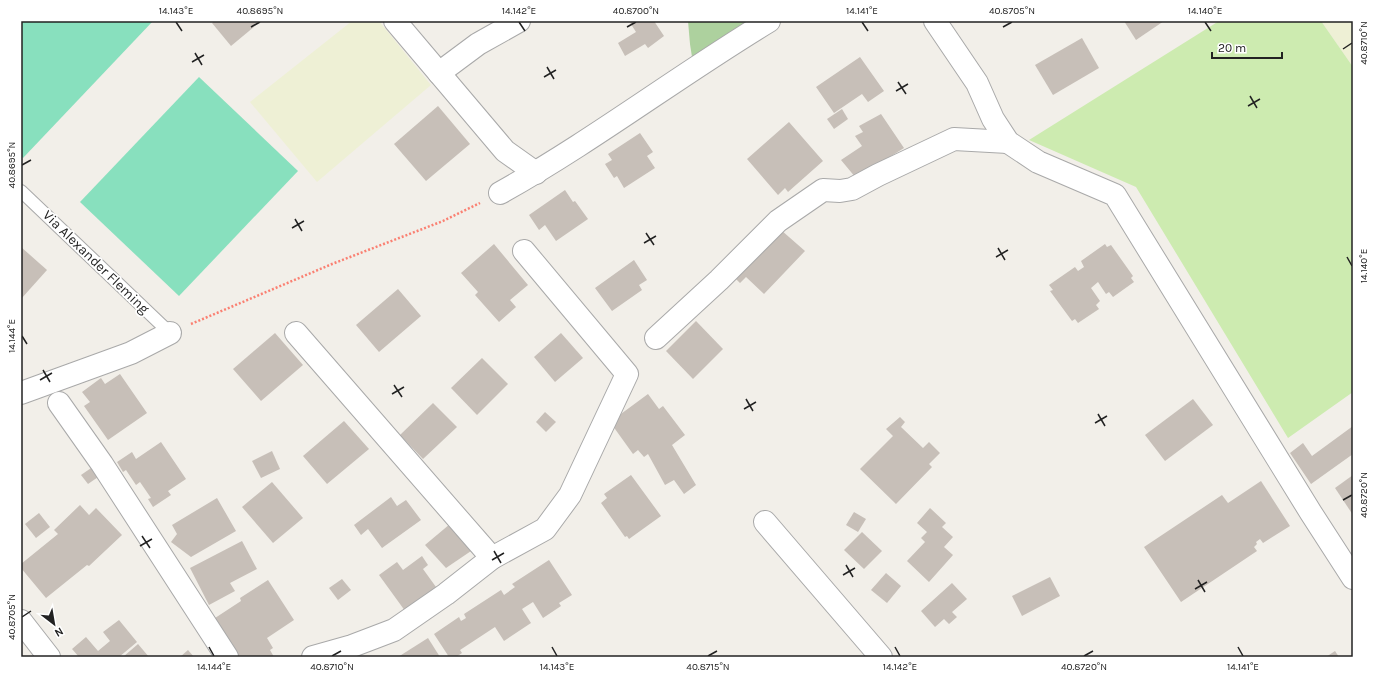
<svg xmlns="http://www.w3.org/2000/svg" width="1374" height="678" font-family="Karla,sans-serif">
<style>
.farmland{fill:#eef0d5}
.grass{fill:#cdebb0}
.forest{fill:#add19e}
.pitch{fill:#88e0be}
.building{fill:#c7bfb8}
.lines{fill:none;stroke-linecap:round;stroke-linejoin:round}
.service-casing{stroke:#a9a9a9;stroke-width:14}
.minor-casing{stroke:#a9a9a9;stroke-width:24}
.path{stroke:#fa8072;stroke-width:2.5;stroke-dasharray:2 2;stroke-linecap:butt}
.service{stroke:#fff;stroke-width:12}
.minor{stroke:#fff;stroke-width:22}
.ticks{fill:none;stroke:#222;stroke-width:1.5}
.labels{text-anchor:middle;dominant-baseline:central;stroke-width:3.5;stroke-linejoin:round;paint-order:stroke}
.street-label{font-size:14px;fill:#222;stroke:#fff}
.neatline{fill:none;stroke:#222;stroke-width:1.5}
.ticks-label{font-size:10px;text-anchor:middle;fill:#222}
</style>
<rect width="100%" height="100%" fill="#f2efe9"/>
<!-- farmland -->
<g class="farmland">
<path d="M352,21H379L431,85L317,182L250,102Z"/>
<path d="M1321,21H1353V67Z"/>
</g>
<!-- grass -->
<path class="grass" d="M1219,21H1321L1353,67V392L1288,438L1136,187L1029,140Z"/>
<!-- forest -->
<path class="forest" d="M688,21H754L692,57L690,44Z"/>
<!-- pitch -->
<g class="pitch">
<path d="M21,21H153L23,158L21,156Z"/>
<path d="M199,77L298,171L179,296L80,202Z"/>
</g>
<!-- building -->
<g class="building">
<path d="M214,21H261L231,46L212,23Z"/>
<path d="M629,21H654L664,36L648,48L645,44L625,56L618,43L636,32Z"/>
<path d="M1124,21H1164L1136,40Z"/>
<path d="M1082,38L1099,68L1053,95L1035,65Z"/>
<path d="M860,57L884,91L868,102L862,94L834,113L816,87Z"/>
<path d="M438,106L470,144L426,181L394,144Z"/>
<path d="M842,109L848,119L834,129L827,119Z"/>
<path d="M881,114L904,148L856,178L841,160L862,146L855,136L863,132L859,126Z"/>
<path d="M789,122L823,161L788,192L785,188L778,195L747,159Z"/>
<path d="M640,133L653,152L647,156L655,168L624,188L617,176L614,178L605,164L612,160L608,154Z"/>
<path d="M565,190L573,202L575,201L588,219L556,241L545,225L539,230L529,215Z"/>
<path d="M781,230L805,251L764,294L746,277L740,283L735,278Z"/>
<path d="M494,244L528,285L510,300L516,307L499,322L475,295L478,292L461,273Z"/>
<path d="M1105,244L1107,247L1111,245L1133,276L1131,278L1134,282L1113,297L1109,292L1106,294L1098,282L1091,288L1100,301L1096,305L1099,309L1078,323L1075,319L1072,321L1050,291L1053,290L1049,285L1075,267L1078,271L1084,267L1081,261Z"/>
<path d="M21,247L47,270L21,299Z"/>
<path d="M634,260L647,280L639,285L642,290L612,311L595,288Z"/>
<path d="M398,289L421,316L379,352L356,325Z"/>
<path d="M696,321L723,349L693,379L666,351Z"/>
<path d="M275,333L303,365L261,401L233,369Z"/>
<path d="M561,333L583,358L555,382L534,357Z"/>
<path d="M482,358L508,384L477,415L451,388Z"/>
<path d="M120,374L147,413L108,440L84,406L90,402L82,392L101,378L105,384Z"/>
<path d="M648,394L659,409L663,406L685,435L672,445L696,485L684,494L674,480L665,485L648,454L644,457L638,450L633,454L610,422Z"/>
<path d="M1193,399L1213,425L1165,461L1145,435Z"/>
<path d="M433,403L457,427L423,459L400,435Z"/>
<path d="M545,412L556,422L546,432L536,422Z"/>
<path d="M900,417L905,422L901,427L923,448L929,442L940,453L929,464L932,467L896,504L860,469L893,436L886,429Z"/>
<path d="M344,421L369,449L327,484L303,456Z"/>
<path d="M1353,426V454L1311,484L1290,453L1303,443L1312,456Z"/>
<path d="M161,442L186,479L168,491L171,495L153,507L148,499L151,498L140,482L136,485L126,470L123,472L117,462L132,452L136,459Z"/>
<path d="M272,451L280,469L261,478L252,461Z"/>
<path d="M94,466L101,475L88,484L81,475Z"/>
<path d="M631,475L661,516L629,539L627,536L625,537L601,503L607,498L604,494Z"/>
<path d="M1353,475V515L1335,488Z"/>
<path d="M1261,481L1290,526L1263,543L1260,539L1256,542L1257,544L1254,547L1257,551L1181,602L1144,547L1222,495L1228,503Z"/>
<path d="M272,482L303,518L273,543L242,507Z"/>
<path d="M391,497L397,506L406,500L421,520L382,548L368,529L361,535L354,525Z"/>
<path d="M217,498L236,531L191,557L171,542L177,534L172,525Z"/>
<path d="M80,505L89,515L96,508L122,535L89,566L87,565L46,598L21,568V564L58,534L54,530Z"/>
<path d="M930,508L946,523L942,527L953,537L944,547L953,555L929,582L907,561L925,542L921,538L927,532L917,523Z"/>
<path d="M854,512L866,519L858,532L846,525Z"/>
<path d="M39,513L50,527L36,538L25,524Z"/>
<path d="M450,524L474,549L446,568L425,545Z"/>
<path d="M862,532L882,551L864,569L844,550Z"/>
<path d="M242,541L257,569L230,583L235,591L209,605L190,568Z"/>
<path d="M422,556L428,565L423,569L436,587L423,597L408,615L379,575L397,562L403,570Z"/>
<path d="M549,560L572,595L559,603L561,606L543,618L533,602L522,609L531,623L504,641L495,627L460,650L462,653L456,657H449L434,634L459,617L461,621L466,618L464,614L501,590L504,595L515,587L512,584Z"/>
<path d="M886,573L901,586L887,603L871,590Z"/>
<path d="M1050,577L1060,596L1022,616L1012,596Z"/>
<path d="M342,579L351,590L338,600L329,588Z"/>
<path d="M268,580L294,620L267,638L273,648L270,650L274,657H239L230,643L212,620L241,601L240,598Z"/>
<path d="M952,583L967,599L952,612L957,617L949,624L944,619L935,627L921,611Z"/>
<path d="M119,620L137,642L119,657H79L72,649L86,637L98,651L110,641L103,632Z"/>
<path d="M428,638L440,657H398Z"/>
<path d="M138,644L149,657H123Z"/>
<path d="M188,650L194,657H180Z"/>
<path d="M1335,651L1339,657H1326Z"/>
</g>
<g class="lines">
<!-- service casing -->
<g class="service-casing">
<path id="service" d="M21,191L170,333"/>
</g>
<!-- minor casing -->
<g class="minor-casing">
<g id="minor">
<path d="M395,21L505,151L536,173"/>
<path d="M935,21L977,83L993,119L1008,142L1038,162L1115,195L1311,513L1353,578"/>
<path d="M439,73L478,44L519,21"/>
<path d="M500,193C593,141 678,76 769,21"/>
<path d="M296,333L492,558"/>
<path d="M656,338L719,280L778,221L823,190L840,191L852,189L878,175L954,139L1008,142"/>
<path d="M21,393L131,353L170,333"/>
<path d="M59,403L102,464L227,657"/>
<path d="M765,522L881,657"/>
<path d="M21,621L49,657"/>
<path d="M313,657L352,646L394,630L446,594L492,558L545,529L570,495L627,374L524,251"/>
</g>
</g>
<!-- path -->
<path class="path" d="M191,324L332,264L443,221L480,203"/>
<!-- service -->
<use href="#service" class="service"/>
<!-- minor -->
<use href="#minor" class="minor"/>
</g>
<!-- ticks -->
<path class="ticks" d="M176,22L182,31M519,22L525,31M862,22L868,31M1205,22L1211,31M251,27L260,22M627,27L636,22M1003,27L1012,22M1343,49L1352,43M195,53L202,65M192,62L204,55M547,67L554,79M544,77L556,70M898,82L906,94M896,91L908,84M1250,96L1257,108M1248,106L1260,99M22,165L31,160M295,219L302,231M292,228L304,221M646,233L654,245M644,243L656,236M998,248L1005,260M996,257L1008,250M1347,257L1352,266M22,336L27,344M43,370L50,382M40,380L52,373M394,385L402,397M392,394L404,387M746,399L753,411M744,409L756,402M1098,414L1105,426M1095,423L1107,416M1343,500L1352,495M142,536L150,548M140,546L152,539M494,551L501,563M492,560L504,553M846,565L853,577M843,575L855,568M1198,580L1205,592M1195,589L1207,582M22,617L31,611M209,647L214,656M552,647L557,656M895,647L900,656M1238,647L1243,656M332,656L341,651M708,656L717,651M1084,656L1093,651"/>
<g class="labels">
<!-- street labels -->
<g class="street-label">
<text transform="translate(96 262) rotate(44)">Via Alexander Fleming</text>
</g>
</g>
<!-- border -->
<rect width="1374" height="678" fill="none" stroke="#ffffff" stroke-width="44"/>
<!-- north arrow -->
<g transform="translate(54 624) rotate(149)" stroke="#ffffff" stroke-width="3" paint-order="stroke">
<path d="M0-3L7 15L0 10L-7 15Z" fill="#222222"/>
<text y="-6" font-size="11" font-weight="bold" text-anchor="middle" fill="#222222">N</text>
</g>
<!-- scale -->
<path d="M1212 52v6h70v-6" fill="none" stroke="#222222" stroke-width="2"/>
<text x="1218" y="52" font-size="12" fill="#222222" stroke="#ffffff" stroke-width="3" paint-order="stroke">20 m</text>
<rect x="22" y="22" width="1330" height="634" class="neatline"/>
<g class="ticks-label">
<text x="176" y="14">14.143°E</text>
<text x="260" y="14">40.8695°N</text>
<text x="519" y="14">14.142°E</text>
<text x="636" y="14">40.8700°N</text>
<text x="862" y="14">14.141°E</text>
<text x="1012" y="14">40.8705°N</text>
<text x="1205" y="14">14.140°E</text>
<text transform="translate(1363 43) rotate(-90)" y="4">40.8710°N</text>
<text transform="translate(11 165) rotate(-90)" y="4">40.8695°N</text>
<text transform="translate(1363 266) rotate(-90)" y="4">14.140°E</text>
<text transform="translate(11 336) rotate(-90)" y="4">14.144°E</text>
<text transform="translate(1363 495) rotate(-90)" y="4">40.8720°N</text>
<text transform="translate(11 617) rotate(-90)" y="4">40.8705°N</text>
<text x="214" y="670">14.144°E</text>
<text x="332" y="670">40.8710°N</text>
<text x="557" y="670">14.143°E</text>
<text x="708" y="670">40.8715°N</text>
<text x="900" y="670">14.142°E</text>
<text x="1084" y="670">40.8720°N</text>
<text x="1243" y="670">14.141°E</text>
</g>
</svg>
